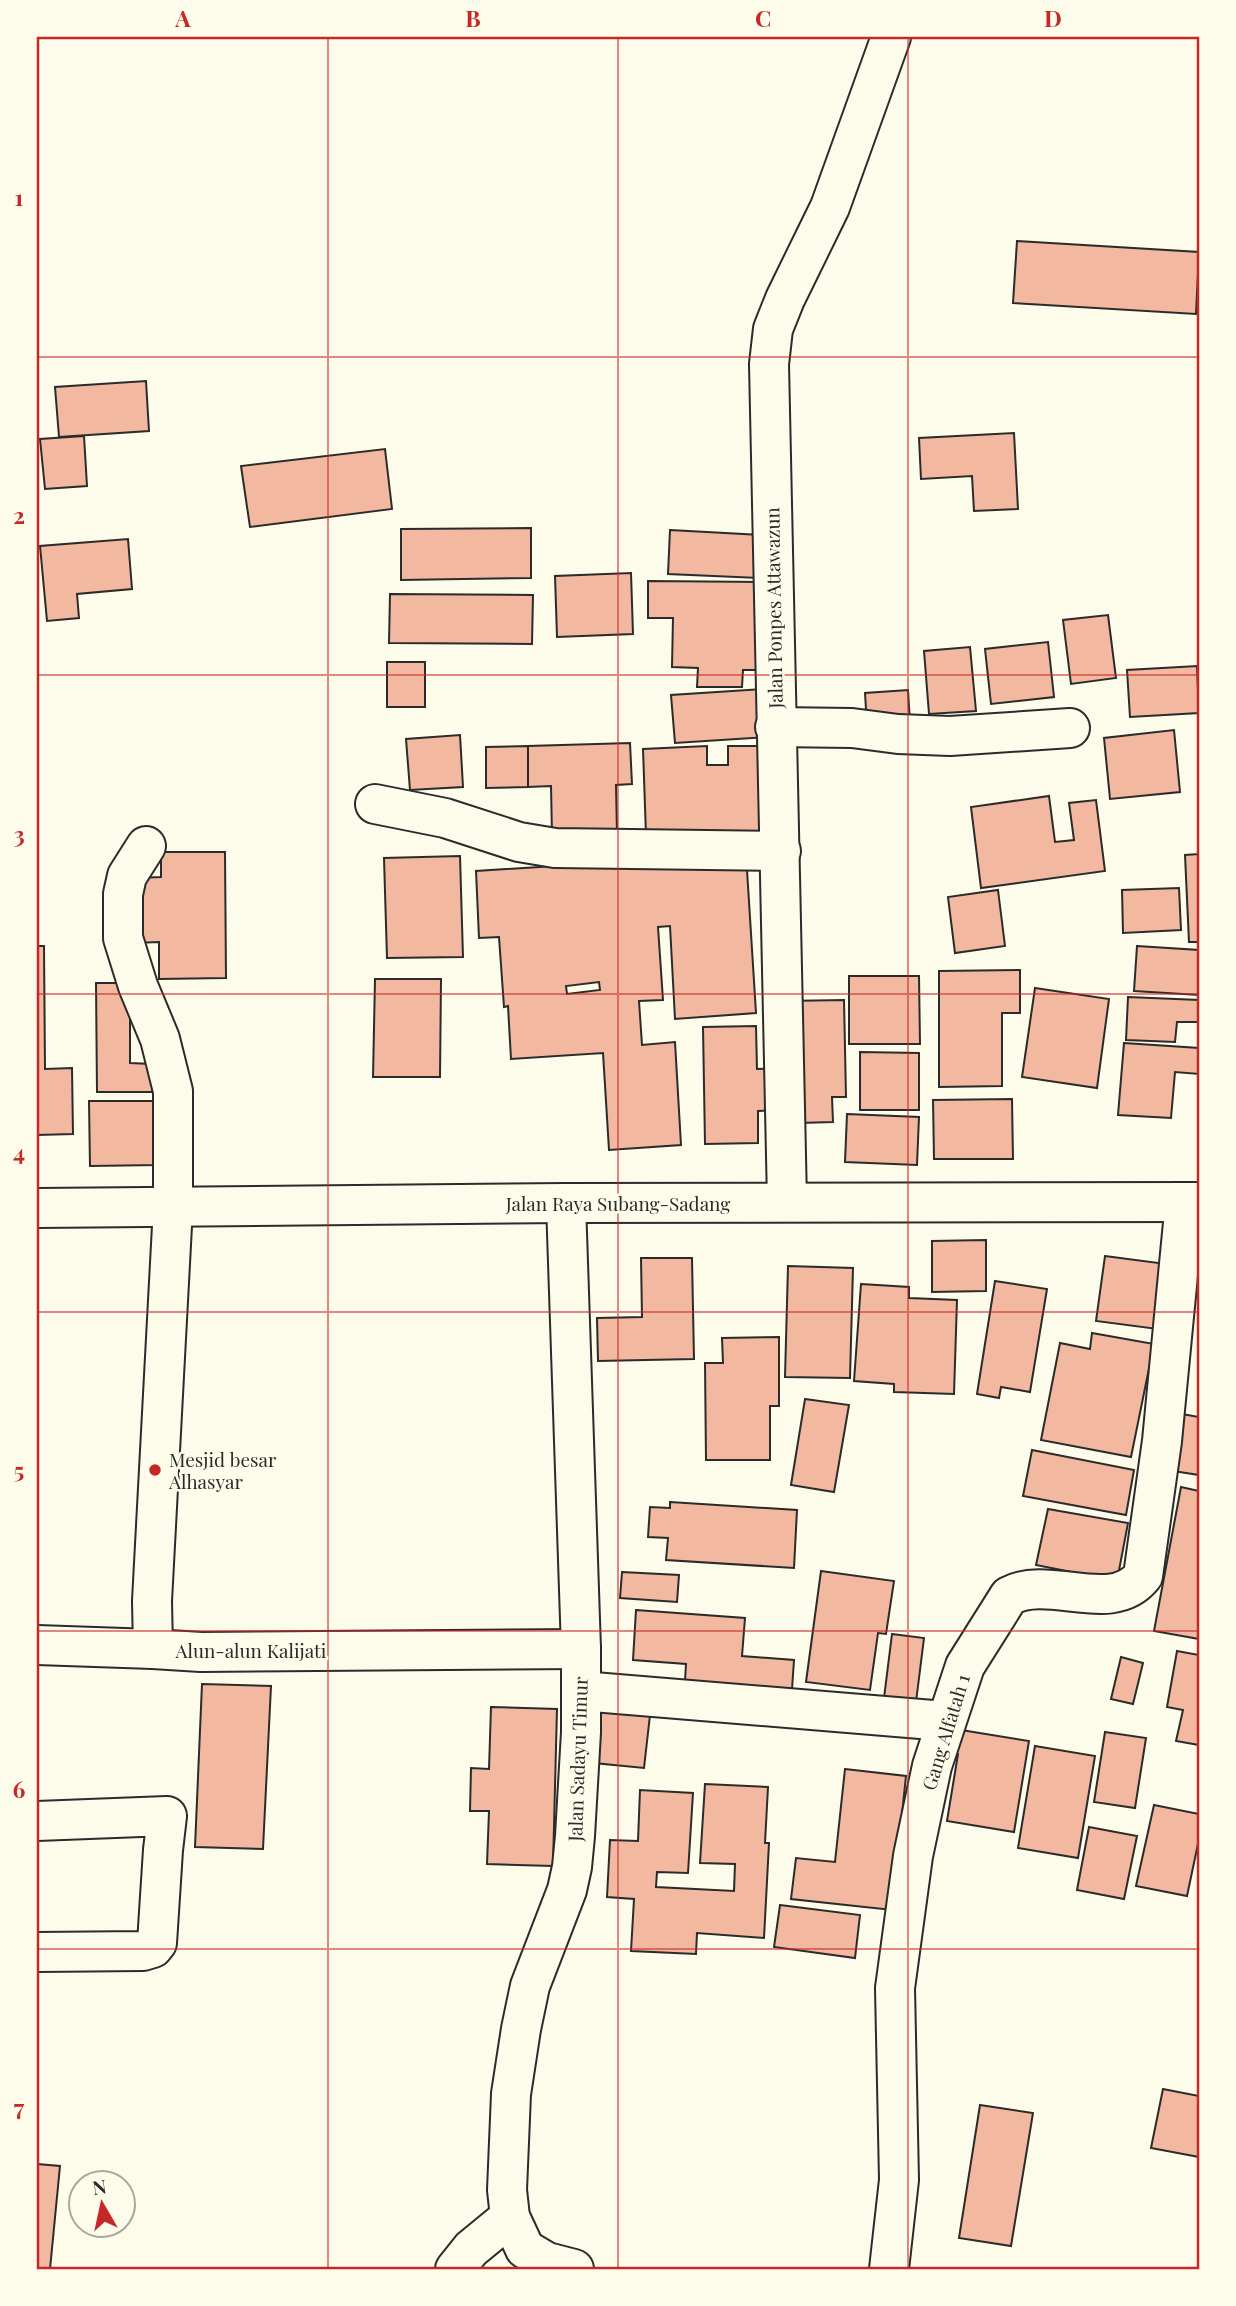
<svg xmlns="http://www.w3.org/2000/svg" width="1236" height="2306" font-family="'Playfair Display',serif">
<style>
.building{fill:#f2b8a0;stroke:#2b2b2b;stroke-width:2;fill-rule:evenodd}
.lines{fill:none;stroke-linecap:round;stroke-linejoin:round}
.minor-casing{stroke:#2b2b2b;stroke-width:42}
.major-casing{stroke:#2b2b2b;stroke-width:42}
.minor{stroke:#fdfbea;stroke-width:38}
.major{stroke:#fdfbea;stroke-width:38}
.grid{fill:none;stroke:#c62828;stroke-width:2;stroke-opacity:0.55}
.poi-dot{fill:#c62828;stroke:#fdfbea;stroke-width:2.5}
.labels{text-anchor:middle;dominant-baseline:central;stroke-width:5;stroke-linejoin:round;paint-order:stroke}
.street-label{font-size:19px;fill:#2b2b2b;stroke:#fdfbea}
.poi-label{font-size:19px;fill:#2b2b2b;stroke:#fdfbea;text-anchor:start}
.neatline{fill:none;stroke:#c62828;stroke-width:2.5}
.grid-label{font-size:23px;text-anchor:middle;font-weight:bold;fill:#c62828}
</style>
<rect width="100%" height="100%" fill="#fdfbea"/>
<!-- building -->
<g class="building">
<path d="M1017,241L1199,252L1196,314L1013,303Z"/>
<path d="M146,381L149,431L59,437L55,387Z"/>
<path d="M1014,433L1018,509L974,511L972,476L921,479L919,438Z"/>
<path d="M84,436L87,486L45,489L40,439Z"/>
<path d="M385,449L392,509L250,527L241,466Z"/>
<path d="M531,528V578L401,580V529Z"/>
<path d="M670,530L761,535L759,578L668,574Z"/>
<path d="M128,539L132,589L77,594L79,618L47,621L40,546Z"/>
<path d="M631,573L633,634L557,637L555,576Z"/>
<path d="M648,581L763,582V670H743L742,687H697L698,668L672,667L673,618H648Z"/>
<path d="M390,594L533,595L532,644L389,643Z"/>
<path d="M1108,615L1116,678L1071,684L1063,620Z"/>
<path d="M1048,642L1054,697L991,704L985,649Z"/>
<path d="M970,647L976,711L929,714L924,651Z"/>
<rect x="387" y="662" width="38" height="45"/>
<path d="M1197,666L1199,713L1130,717L1127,670Z"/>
<path d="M763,689L766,737L675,743L671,695Z"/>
<path d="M908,690L910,723L867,726L865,693Z"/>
<path d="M1174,730L1180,792L1110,799L1104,738Z"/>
<path d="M460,735L463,787L410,790L406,739Z"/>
<path d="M630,743L632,784L616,785L617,834L552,836L551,786L528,787V746Z"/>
<path d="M528,746V787L486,788V747Z"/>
<path d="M707,746V765H728V746H758L761,831L646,835L643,749Z"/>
<path d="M1049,796L1055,842L1074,840L1069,803L1096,800L1105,871L981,888L971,807Z"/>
<path d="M161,852H225L226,978L159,979V942L134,943L135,878L161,877Z"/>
<path d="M746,854L756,1013L675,1019L670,926L658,927L663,1000L639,1001L642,1045L675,1042L681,1145L609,1150L603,1053L511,1059L508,1006L504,1007L499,937L479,938L476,871ZM599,982L600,990L567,994L566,986Z"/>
<path d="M1199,854V942H1189L1185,855Z"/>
<path d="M460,856L463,957L387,958L384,858Z"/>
<path d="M1179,888L1181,930L1123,933L1122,890Z"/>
<path d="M998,890L1005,946L955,953L948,897Z"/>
<path d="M37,946H44L45,1069L72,1068L73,1134L37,1135Z"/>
<path d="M1137,946L1199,950V995L1134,991Z"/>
<path d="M1020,970V1013H1002V1086L939,1087V971Z"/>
<path d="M849,976H919L920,1044H849Z"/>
<path d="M375,979H441L440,1077H373Z"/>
<path d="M96,983H130V1063L152,1064V1092H97Z"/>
<path d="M1035,988L1109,999L1097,1088L1022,1077Z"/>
<path d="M1128,997L1199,1000V1022H1177L1175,1042L1126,1040Z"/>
<path d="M844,1000L846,1097H832L833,1122L799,1123L785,1001Z"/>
<path d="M756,1026L757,1069L776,1068V1110L758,1111V1143L705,1144L703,1027Z"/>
<path d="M1124,1043L1199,1048V1074L1175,1072L1171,1118L1118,1115Z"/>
<path d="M860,1052L919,1053V1110H860Z"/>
<path d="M1012,1099L1013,1159H934L933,1100Z"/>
<path d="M89,1101H158V1165L90,1166Z"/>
<path d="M847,1114L919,1117L917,1165L845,1162Z"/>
<path d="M986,1240V1291L932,1292V1241Z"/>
<path d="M1105,1256L1174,1265L1165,1330L1096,1321Z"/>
<path d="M641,1258H692L694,1359L598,1361L597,1318L642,1317Z"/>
<path d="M788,1266L853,1268L850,1378L785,1377Z"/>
<path d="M995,1281L1047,1289L1030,1392L1001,1387L999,1398L977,1394Z"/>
<path d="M861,1284L909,1287V1298L957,1300L954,1394L894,1392V1384L854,1381Z"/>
<path d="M1092,1333L1154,1344L1131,1457L1041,1440L1060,1343L1090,1349Z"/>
<path d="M779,1337V1406H770V1460H706L705,1363H723L722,1338Z"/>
<path d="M805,1399L849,1405L834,1492L791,1485Z"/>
<path d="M1182,1414L1199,1417V1475L1173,1471Z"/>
<path d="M1032,1450L1134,1470L1126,1515L1023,1496Z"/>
<path d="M1181,1487L1199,1491V1639L1154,1631Z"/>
<path d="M670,1502L797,1510L794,1568L666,1560L668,1538L648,1537L650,1507L670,1508Z"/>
<path d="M1048,1509L1128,1523L1117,1581L1036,1565Z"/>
<path d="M821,1571L894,1581L886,1634L878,1633L870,1690L806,1682Z"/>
<path d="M622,1572L679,1575L677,1602L620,1598Z"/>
<path d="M636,1610L745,1618L742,1656L794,1660L791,1704L684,1697L686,1664L633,1660Z"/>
<path d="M892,1634L924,1638L916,1702L884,1698Z"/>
<path d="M1177,1651L1199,1655V1745L1176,1741L1183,1710L1167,1707Z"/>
<path d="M1121,1657L1143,1663L1133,1704L1111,1699Z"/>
<path d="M202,1684L271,1686L263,1849L195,1847Z"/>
<path d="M491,1707L557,1709L553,1866L487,1864L489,1811H470L471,1768L489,1769Z"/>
<path d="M601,1709L650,1715L644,1768L594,1763Z"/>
<path d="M955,1729L1029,1741L1014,1832L947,1821L958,1754L951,1753Z"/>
<path d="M1105,1732L1146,1738L1135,1808L1094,1802Z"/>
<path d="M1035,1746L1095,1756L1078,1858L1018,1848Z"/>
<path d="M845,1769L906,1776L892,1910L791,1899L796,1858L835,1862Z"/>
<path d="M705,1784L768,1787L765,1843H769L764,1938L697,1933L696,1954L631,1951L634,1899L607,1897L610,1840L638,1841L640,1790L693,1793L688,1873L657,1872L656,1887L734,1891L735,1864L700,1863Z"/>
<path d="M1154,1805L1199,1814V1839L1187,1896L1136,1886Z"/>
<path d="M1089,1827L1137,1836L1124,1899L1077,1890Z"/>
<path d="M780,1905L860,1915L855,1958L774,1947Z"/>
<path d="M1163,2089L1199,2096V2157L1151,2148Z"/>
<path d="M980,2105L1033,2113L1011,2246L959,2238Z"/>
<path d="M37,2164L60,2166L50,2269H37Z"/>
</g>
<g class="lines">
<!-- minor casing -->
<g class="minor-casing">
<g id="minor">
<path d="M775,727L852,728L898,734L950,736L1070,728"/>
<path d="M375,804L445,818L519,842L555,848L781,851"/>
<path d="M146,846L127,876L123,894V938L138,986L160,1039L173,1091V1207L152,1601L153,1649L201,1652L581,1649"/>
<path d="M787,1202L769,364L773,329L785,299L830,207L891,37"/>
<path d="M566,1203L581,1649V1732L575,1836L572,1867L567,1890L530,1986L521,2029L511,2094L507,2190L510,2217L525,2249L547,2262L574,2269"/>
<path d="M37,1645L153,1649"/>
<path d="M581,1691L945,1721"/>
<path d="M37,1821L167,1816L163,1850L157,1943L153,1948L143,1951L37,1952"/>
<path d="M455,2269L471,2249L510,2217"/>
<path d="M889,2269L899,2180L895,1988L913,1856L932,1766L965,1666L1009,1596C1050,1574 1111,1616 1143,1576L1162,1441L1185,1202"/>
</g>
</g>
<!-- major casing -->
<g class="major-casing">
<path id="major" d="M37,1208L566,1203L1199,1202"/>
</g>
<!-- minor -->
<use href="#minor" class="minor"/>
<!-- major -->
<use href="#major" class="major"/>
</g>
<!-- grid -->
<path class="grid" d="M328,37V2269M618,37V2269M908,37V2269M37,357H1199M37,675H1199M37,994H1199M37,1312H1199M37,1631H1199M37,1949H1199"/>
<!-- markers -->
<circle class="poi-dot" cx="155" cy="1470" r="7"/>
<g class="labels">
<!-- street labels -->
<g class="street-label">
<text transform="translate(773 608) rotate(-91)">Jalan Ponpes Attawazun</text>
<text x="618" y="1203">Jalan Raya Subang-Sadang</text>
<text x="251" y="1650">Alun-alun Kalijati</text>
<text transform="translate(945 1732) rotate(-73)">Gang Alfatah 1</text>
<text transform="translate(577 1759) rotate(-88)">Jalan Sadayu Timur</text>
</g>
<!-- poi labels -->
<g class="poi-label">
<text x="169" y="1459">Mesjid besar<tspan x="169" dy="22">Alhasyar</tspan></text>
</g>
</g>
<!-- border -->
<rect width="1236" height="2306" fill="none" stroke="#fdfbea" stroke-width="77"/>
<!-- north arrow -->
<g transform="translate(102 2204) rotate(351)"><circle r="33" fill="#fdfbea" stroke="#a9a89e" stroke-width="2"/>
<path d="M0-5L12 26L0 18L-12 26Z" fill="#c62828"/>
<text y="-10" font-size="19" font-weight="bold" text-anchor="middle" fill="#2b2b2b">N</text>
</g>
<rect x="38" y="38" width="1160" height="2230" class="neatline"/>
<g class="grid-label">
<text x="183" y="27">A</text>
<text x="473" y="27">B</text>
<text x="763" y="27">C</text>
<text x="1053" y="27">D</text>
<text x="19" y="206">1</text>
<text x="19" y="524">2</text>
<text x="19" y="843">3</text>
<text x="19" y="1161">4</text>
<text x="19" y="1479">5</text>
<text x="19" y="1798">6</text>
<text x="19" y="2116">7</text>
</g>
</svg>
